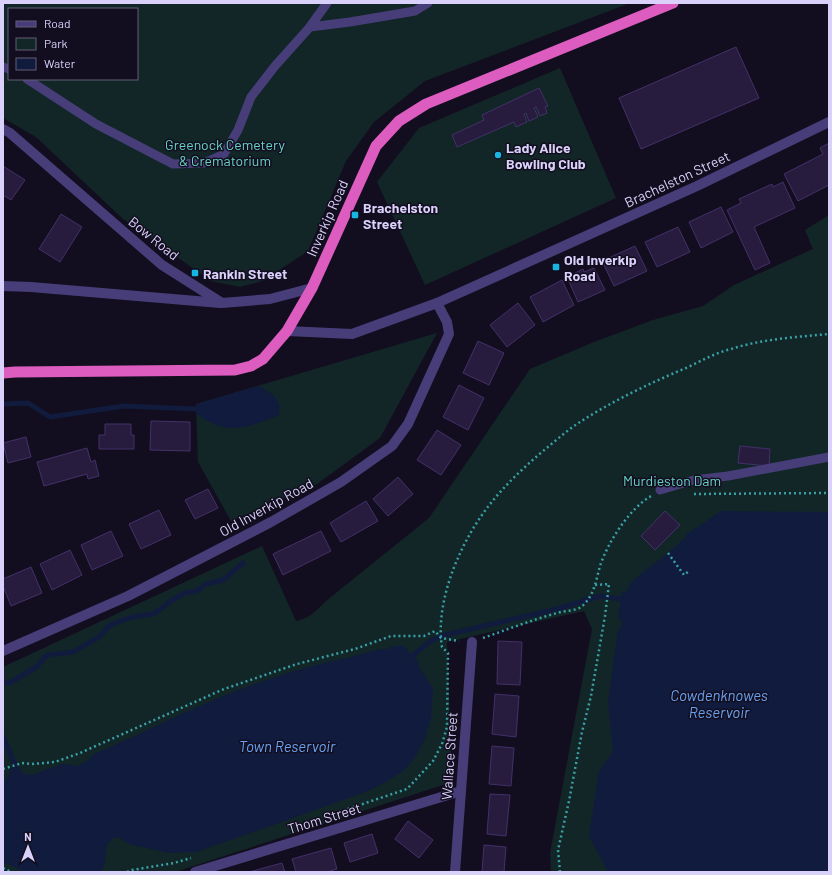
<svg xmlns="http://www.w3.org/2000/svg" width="832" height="875" font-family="Barlow,sans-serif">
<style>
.green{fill:#122628;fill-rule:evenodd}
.water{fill:#101b3d}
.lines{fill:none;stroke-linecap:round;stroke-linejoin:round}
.stream{stroke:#101b3d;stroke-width:5}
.building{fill:#271c3e;stroke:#423168}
.path{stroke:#39a0a6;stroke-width:2.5;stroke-dasharray:2 3;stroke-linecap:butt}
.service{stroke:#473e79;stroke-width:9}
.minor{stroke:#473e79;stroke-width:10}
.trunk{stroke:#dd5cc0;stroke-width:11}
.poi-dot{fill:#16b6e1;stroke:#130e1f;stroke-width:1.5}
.labels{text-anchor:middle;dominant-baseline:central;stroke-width:3;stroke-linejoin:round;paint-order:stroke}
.park-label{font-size:14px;fill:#64d3c4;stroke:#130e1f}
.poi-label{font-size:14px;font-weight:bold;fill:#dad1fb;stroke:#130e1f;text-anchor:start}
.street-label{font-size:14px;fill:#dad1fb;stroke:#130e1f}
.water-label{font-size:15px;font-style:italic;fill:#69a2f1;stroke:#130e1f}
</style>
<rect width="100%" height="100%" fill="#130e1f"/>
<!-- green -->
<g class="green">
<path d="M3,3H630L425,81L374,122L346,161L308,251L263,281L240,287L211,281L123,219L36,137L3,118ZM9,9H137V79H9Z"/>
<path d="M560,68L616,198L425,285L377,182L419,128Z"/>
<path d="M829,215V872H551L550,853L592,629L584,611L447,642L452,782L175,872H3V667L262,546L296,621C309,619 317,610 326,601L429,518L530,369L594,342L653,320L703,306L734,285L813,249L805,230Z"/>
<path d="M437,333L380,438L317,484L231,521L198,462L196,404Z"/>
</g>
<!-- water -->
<g class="water">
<path d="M258,386C266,389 277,396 279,405C280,408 279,412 279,415C246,428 227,437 196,413V404Z"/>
<path d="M721,511L829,512V872H608L589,836L599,772L613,751L608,702L618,630L621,629L622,620L618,618L622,592H626L632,581L674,548L686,537V535Z"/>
<path d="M392,646H404L412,656L417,659L420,669L433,688L431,717L425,739L414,759L404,770L386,782L368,791L282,822L196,852L169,853L129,844L120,838H114L107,844L104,867L100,872H25L3,862V782L9,775L11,768L19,767L22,773L32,775L62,764L78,766L86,762L96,753C128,740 159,724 191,710C240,688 293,669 347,658C359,655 377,648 388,649Z"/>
</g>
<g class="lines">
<!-- stream -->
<g class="stream">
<path d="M3,404L28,403L50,417L124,406L196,409"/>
<path d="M412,656L432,640L445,635L557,609L600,596L621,599"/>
<path d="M3,682L10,683L36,667L47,655L73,652L99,637L110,625L132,617L154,614L172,600L185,593L197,591L206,584L223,580L243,563"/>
<path d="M3,736L16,768"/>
</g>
</g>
<!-- building -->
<g class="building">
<path d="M736,47L759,98L641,149L619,98Z"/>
<path d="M539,88L548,106L545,107L547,113L540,116L536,107L534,108L538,117L529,121L526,113L524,114L527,122L516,127L514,122L457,147L452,135L484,120L482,115Z"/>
<path d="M829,143V185L798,201L784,174L823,154L820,148Z"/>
<path d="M3,166L25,180L11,200L3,195Z"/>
<path d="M783,182L795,208L754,227L770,263L755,270L727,210L741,203L739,199L772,184L773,187Z"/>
<path d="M721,207L733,232L701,248L689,222Z"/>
<path d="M61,214L82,227L60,262L39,249Z"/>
<path d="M678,227L690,252L657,267L645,242Z"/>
<path d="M635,246L647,271L614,286L602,261Z"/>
<path d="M594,268L605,290L578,302L567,277L583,269L584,272Z"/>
<path d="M562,280L574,305L543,322L530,297Z"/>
<path d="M518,303L535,325L507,347L490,325Z"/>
<path d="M478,341L504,353L489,385L463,373Z"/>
<path d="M459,385L484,398L468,430L443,417Z"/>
<path d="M151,421L190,422V451L150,450Z"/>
<path d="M105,424H131V435H134V449H99V435H105Z"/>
<path d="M437,430L461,445L441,475L417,460Z"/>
<path d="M26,437L31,457L8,463L3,443Z"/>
<path d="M740,446L770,449L769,466L738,463Z"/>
<path d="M87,448L91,462L95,460L99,476L88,479L87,474L44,486L37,462Z"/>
<path d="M398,477L413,494L388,516L373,499Z"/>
<path d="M208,489L218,508L195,519L185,500Z"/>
<path d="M366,501L378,521L341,542L330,523Z"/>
<path d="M159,510L171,535L141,549L129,524Z"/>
<path d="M665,511L680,525L655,550L641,536Z"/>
<path d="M111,531L123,556L92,570L81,545Z"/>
<path d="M321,531L331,551L283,575L273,554Z"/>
<path d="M70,550L82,575L52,590L40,564Z"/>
<path d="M31,567L42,593L11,606L3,586V579Z"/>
<path d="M498,641L522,642L520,685L497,684Z"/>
<path d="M495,694L519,696L516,737L492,734Z"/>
<path d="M492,746L514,748L511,786L489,784Z"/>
<path d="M490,794L510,795L506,836L487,834Z"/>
<path d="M408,821L433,840L419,858L395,839Z"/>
<path d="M372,834L378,853L350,862L344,843Z"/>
<path d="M484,845L506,847L504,872H482Z"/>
<path d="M331,848L337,869L327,872H296L292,859Z"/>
<path d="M282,863L285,872H249Z"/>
</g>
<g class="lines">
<!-- path -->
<g class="path">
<path d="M694,494L829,493"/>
<path d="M668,553L684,575L689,571"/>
<path d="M483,638C509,629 534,619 561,612C567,611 577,610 581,607C594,597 596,580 600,566C608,542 629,509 651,496"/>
<path d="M3,769L22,763L32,764L55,762L80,753L224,689L297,664L355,649L391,636H424L435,631L441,638L459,641"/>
<path d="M324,817L407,789L433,761L442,744L447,727L448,653L442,647C438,622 444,594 453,570C473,518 501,487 543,451C553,443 563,434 574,426C608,403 648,384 686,368C701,361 715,353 731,349C762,339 796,337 829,334"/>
<path d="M3,868L11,872"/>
<path d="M127,872L132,870L174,863L191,858"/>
<path d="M560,872L558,850L569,801L582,732L591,696L605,616L609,584L595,585"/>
</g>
<!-- service -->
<g class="service">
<path d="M310,27L350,22L415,11L428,3"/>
<path d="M3,67L9,69"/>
<path d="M27,79L96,124L173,164L204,163L224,154L238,130L251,97L275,66L309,28L327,3"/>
<path d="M660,490L694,480L728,476L829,457"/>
</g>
<!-- minor -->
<g class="minor">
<path d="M3,129L10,133L162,265L222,303L270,299L312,288"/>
<path d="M3,286L31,287L220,303"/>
<path d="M287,331L352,334L437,303L697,186L829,122"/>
<path d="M3,651L128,596L271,522L341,482L392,446L408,424L449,334L447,322L437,303"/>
<path d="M195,872L461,791"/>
<path d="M455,872L472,642"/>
</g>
<!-- trunk -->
<path class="trunk" d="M3,373L15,372L235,370L251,366L263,359L287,331L312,288L376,146L399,121L426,104L673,3"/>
</g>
<!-- markers -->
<g class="poi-dot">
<circle cx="498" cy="155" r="4"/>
<rect x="351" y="211" width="8" height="8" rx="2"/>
<rect x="552" y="263" width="8" height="8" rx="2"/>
<rect x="191" y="269" width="8" height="8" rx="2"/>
</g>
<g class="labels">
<!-- park labels -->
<g class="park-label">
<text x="225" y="144">Greenock Cemetery<tspan x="225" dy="16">&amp; Crematorium</tspan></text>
<text x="672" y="480">Murdieston Dam</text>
</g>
<!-- poi labels -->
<g class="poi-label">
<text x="506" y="147">Lady Alice<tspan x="506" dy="16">Bowling Club</tspan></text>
<text x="363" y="207">Brachelston<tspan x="363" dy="16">Street</tspan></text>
<text x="564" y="259">Old Inverkip<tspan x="564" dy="16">Road</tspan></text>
<text x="203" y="273">Rankin Street</text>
</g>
<!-- street labels -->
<g class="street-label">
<text transform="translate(677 179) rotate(-25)">Brachelston Street</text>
<text transform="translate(327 218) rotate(-66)">Inverkip Road</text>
<text transform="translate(154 238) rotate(39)">Bow Road</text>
<text transform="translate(266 507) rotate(-29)">Old Inverkip Road</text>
<text transform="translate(449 756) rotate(-86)">Wallace Street</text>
<text transform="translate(324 818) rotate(-17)">Thom Street</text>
</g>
<!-- water labels -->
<g class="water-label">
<text x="719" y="695">Cowdenknowes<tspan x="719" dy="17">Reservoir</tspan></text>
<text x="287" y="746">Town Reservoir</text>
</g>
</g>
<!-- border -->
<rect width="832" height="875" fill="none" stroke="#dad1fb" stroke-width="8"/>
<!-- legend -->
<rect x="8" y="8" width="130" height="72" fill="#130e1f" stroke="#635c77"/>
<rect x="16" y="21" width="20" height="6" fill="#473e79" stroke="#635c77"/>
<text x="44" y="28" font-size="12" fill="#dad1fb">Road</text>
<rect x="16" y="38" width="20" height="12" fill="#122628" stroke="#635c77"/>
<text x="44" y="48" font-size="12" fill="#dad1fb">Park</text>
<rect x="16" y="58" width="20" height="12" fill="#101b3d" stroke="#635c77"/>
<text x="44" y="68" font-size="12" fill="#dad1fb">Water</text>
<!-- north arrow -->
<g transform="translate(28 847)" stroke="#130e1f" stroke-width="3" paint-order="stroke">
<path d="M0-3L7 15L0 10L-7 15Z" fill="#dad1fb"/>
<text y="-6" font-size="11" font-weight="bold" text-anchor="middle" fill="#dad1fb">N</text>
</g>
</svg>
